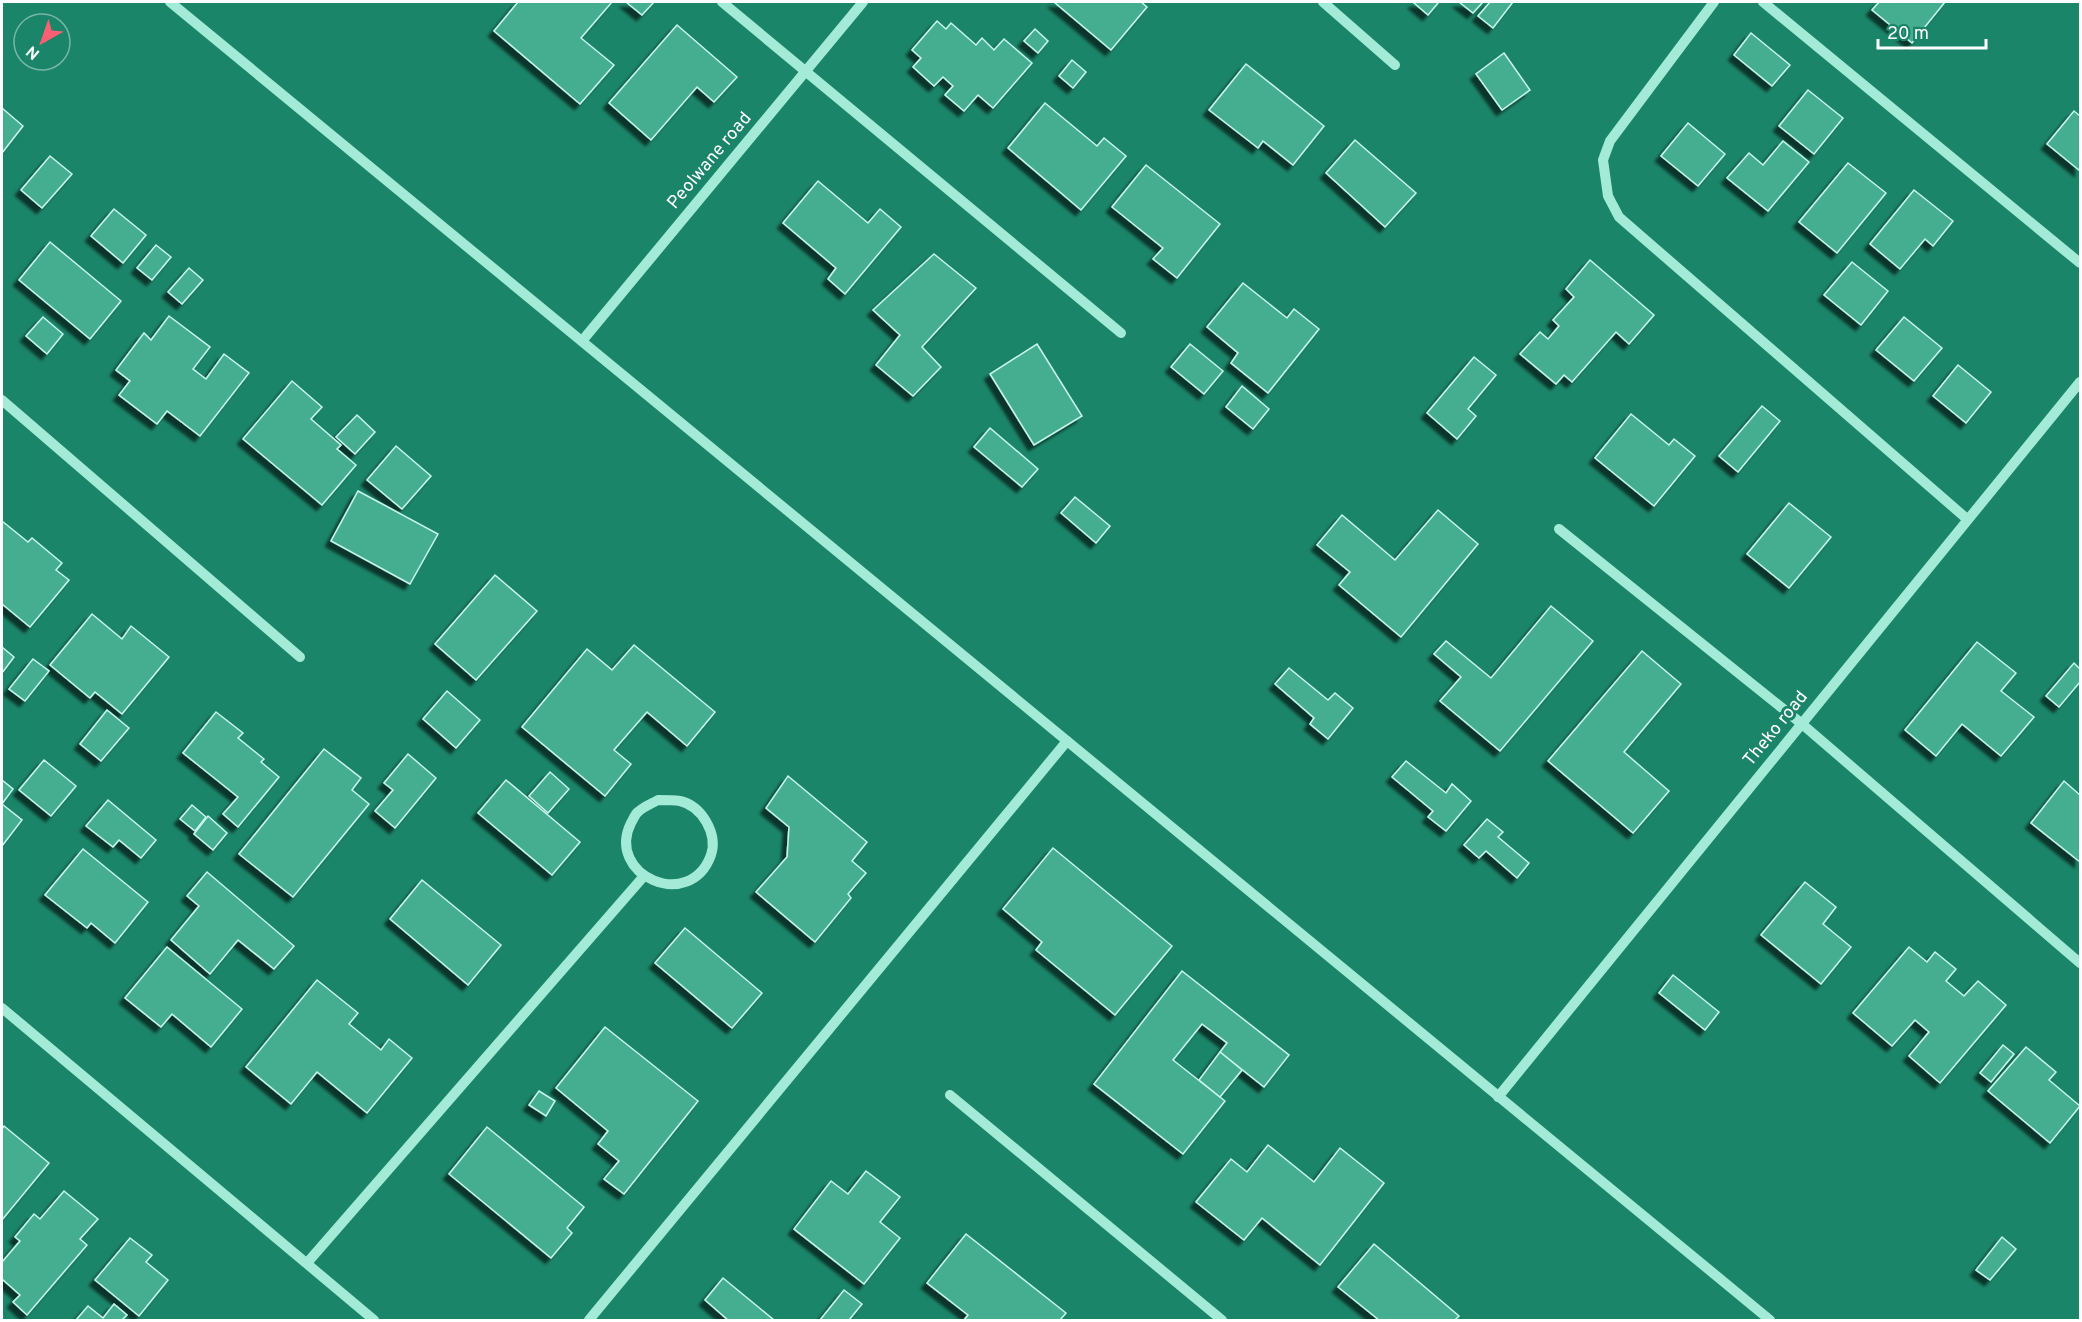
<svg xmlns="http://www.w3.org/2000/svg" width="2082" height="1322" font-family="Overpass,sans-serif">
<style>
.building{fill:#44ae91;stroke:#c7f8eb;stroke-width:1.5;filter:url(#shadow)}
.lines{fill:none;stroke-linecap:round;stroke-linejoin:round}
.minor{stroke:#a3ebd7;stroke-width:10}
.labels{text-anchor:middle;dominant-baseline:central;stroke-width:6;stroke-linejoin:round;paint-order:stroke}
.street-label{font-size:18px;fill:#fff;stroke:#1b8569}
</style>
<defs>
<filter id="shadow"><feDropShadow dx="-5.5" dy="5.5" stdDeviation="1.5" flood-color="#0009"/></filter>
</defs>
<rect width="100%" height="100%" fill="#1b8569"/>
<!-- building -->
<g class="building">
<path d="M518,2H612L581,38L614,65L580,104L494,31Z"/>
<path d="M626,2H654L642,15Z"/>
<path d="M1054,2H1141L1147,7L1111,50Z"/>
<path d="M1415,2H1439L1428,15L1414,3Z"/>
<path d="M1459,2H1483L1473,13Z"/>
<path d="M1490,2H1513L1493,28L1478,16Z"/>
<path d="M1879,2H1945L1912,43L1872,10Z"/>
<path d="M937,21L946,29L951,23L976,45L982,38L994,50L1004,39L1032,63L993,108L978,95L964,111L945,95L953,86L943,77L934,86L913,67L921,58L912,50Z"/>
<path d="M677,25L737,77L714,102L697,87L651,140L609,103Z"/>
<path d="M1035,29L1048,41L1038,53L1024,41Z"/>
<path d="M1751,33L1790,65L1772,86L1734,55Z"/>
<path d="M1504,53L1530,90L1502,110L1476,74Z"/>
<path d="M1072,60L1086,72L1073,88L1059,76Z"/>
<path d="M1246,64L1324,126L1293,165L1263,141L1258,148L1209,110Z"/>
<path d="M1808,90L1843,118L1814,154L1779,126Z"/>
<path d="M1045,103L1097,146L1104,138L1126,156L1081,210L1008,148Z"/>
<path d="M2,108L23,126L2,153Z"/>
<path d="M2074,111L2080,116V171L2047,144Z"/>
<path d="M1688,123L1725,154L1698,186L1661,156Z"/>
<path d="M1355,140L1416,193L1385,227L1326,173Z"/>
<path d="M1783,141L1809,162L1768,211L1727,178L1749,153L1763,165Z"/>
<path d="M50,156L72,174L42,208L21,190Z"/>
<path d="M1848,163L1886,193L1837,253L1799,222Z"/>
<path d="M1146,165L1220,224L1177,278L1153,259L1163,248L1112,207Z"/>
<path d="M818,181L868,223L880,209L901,227L845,294L828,279L836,268L783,223Z"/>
<path d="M1914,190L1953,221L1933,246L1925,239L1900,269L1870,244Z"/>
<path d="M114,209L146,235L123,263L91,236Z"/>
<path d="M50,242L121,301L90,339L19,280Z"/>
<path d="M156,245L171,257L152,280L137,268Z"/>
<path d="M934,254L976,288L922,347L941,367L913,396L876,365L900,335L873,310Z"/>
<path d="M1590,260L1654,315L1629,344L1616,332L1572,382L1564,375L1556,384L1520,354L1540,332L1548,339L1559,326L1553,320L1574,297L1566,289Z"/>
<path d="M1852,262L1888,291L1861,325L1824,295Z"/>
<path d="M189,268L203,280L182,304L168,292Z"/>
<path d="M1243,283L1287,318L1294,309L1319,329L1268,393L1231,363L1238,353L1207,327Z"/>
<path d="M169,316L210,347L193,369L206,379L224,354L249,373L200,436L167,411L157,424L119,395L130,381L116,370L144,333L151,340Z"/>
<path d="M43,317L63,334L47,354L26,336Z"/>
<path d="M1904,317L1942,348L1914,381L1876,350Z"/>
<path d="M1037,344L1082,416L1034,445L990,374Z"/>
<path d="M1190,344L1223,371L1204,394L1171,367Z"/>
<path d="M1474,357L1496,375L1468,409L1476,416L1457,439L1427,413Z"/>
<path d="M1958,365L1991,392L1966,423L1933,396Z"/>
<path d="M292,381L322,407L311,419L341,445L337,449L356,465L322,505L243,439Z"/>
<path d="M1242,386L1269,409L1253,429L1226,407Z"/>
<path d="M1762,406L1780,421L1738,472L1719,456Z"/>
<path d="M1631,414L1669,445L1674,439L1695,456L1654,506L1595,458Z"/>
<path d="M357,415L375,432L355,454L336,437Z"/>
<path d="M990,428L1038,469L1022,487L974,447Z"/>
<path d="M396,446L431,476L402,509L367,480Z"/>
<path d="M358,491L438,534L410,584L331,541Z"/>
<path d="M1075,497L1110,526L1096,543L1061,513Z"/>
<path d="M1789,503L1831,537L1789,588L1747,554Z"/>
<path d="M1438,510L1478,544L1401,637L1339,585L1350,572L1317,545L1342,515L1395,560Z"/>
<path d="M2,521L28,542L32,538L62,563L56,570L69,580L30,627L2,604Z"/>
<path d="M495,575L537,611L476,680L435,644Z"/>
<path d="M1551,606L1593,641L1500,751L1440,701L1461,677L1434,654L1446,641L1491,678Z"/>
<path d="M92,614L122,639L131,626L169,657L122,714L95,692L90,698L50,665Z"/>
<path d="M1977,642L2016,673L2001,691L2034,717L2001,756L1962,724L1936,756L1905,730Z"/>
<path d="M634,645L715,712L687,746L647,712L614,750L631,764L605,796L522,727L587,649L612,670Z"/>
<path d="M2,647L14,657L2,673Z"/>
<path d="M1642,651L1681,684L1624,752L1669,791L1633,833L1548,761Z"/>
<path d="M33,659L49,671L25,701L9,689Z"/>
<path d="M2074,663L2080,669V682L2059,707L2046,696Z"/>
<path d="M1289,668L1328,700L1335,693L1353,708L1328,739L1310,724L1314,718L1275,684Z"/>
<path d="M447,691L480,720L456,748L423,719Z"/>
<path d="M107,710L129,728L101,761L80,744Z"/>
<path d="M216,712L243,733L238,738L264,759L261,762L279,777L238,827L223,814L238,797L183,753Z"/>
<path d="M324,749L361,778L352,790L369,804L293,897L239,854Z"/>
<path d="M408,754L436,778L395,828L375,811L393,790L384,783Z"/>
<path d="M44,760L76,786L51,816L19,790Z"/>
<path d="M1406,761L1446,793L1452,784L1471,801L1446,831L1428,817L1433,811L1392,777Z"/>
<path d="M550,772L569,789L548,813L529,796Z"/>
<path d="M788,776L867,842L852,861L866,873L848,894L851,898L815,942L756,892L787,857L789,827L766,808Z"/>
<path d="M2,780L13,789L2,804Z"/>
<path d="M506,780L580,842L552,875L478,813Z"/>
<path d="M2064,781L2080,795V862L2031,823Z"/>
<path d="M108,800L156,840L141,858L119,840L113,847L86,826Z"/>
<path d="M2,804L22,820L2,846Z"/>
<path d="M192,805L206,817L195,831L180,819Z"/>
<path d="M208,816L227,833L213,850L194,834Z"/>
<path d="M1487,819L1503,832L1498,837L1529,863L1517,878L1486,851L1479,858L1464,845Z"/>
<path d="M1053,848L1172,946L1115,1015L1036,950L1042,942L1003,909Z"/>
<path d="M83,849L148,902L115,943L91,923L87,928L45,895Z"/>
<path d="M207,872L294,946L274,969L238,940L210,974L171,940L199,906L187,896Z"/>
<path d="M422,880L501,945L468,985L390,919Z"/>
<path d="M1805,882L1836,907L1823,924L1851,947L1821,984L1761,935Z"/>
<path d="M685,928L762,993L732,1028L655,963Z"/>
<path d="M167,947L242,1009L211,1047L172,1014L161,1027L125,998Z"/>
<path d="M1909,947L1927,962L1935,952L1956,969L1946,981L1964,996L1978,981L2006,1005L1940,1083L1909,1056L1929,1032L1915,1020L1892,1046L1853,1013Z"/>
<path d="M1182,971L1289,1055L1264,1087L1220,1052L1227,1043L1202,1024L1173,1060L1225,1101L1183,1154L1094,1084Z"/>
<path d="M1673,975L1719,1012L1705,1030L1659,993Z"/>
<path d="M317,980L358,1013L349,1024L381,1050L389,1039L412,1058L367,1113L317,1072L291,1104L246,1067Z"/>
<path d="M605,1027L698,1101L624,1194L604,1179L619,1161L598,1144L608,1131L556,1088Z"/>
<path d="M2003,1045L2014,1054L1991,1082L1980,1073Z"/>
<path d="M2026,1047L2056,1072L2049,1080L2080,1106L2050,1143L1988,1091Z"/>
<path d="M1220,1052L1242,1070L1220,1097L1199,1080Z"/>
<path d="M539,1091L555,1101L546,1116L529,1105Z"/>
<path d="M4,1126L49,1163L2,1220V1129Z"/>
<path d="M487,1127L584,1207L567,1228L572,1233L551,1258L449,1174Z"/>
<path d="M1268,1145L1314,1182L1340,1148L1384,1183L1320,1265L1262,1218L1244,1240L1196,1202L1231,1159L1247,1172Z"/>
<path d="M866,1171L900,1197L880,1222L900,1238L864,1284L794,1229L831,1181L848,1194Z"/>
<path d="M64,1191L98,1219L80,1239L87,1245L27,1315L13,1302L20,1295L2,1279V1262L20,1241L15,1237L34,1214L40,1219Z"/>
<path d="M966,1234L1066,1313L1060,1320H964L968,1315L927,1283Z"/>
<path d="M2002,1237L2016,1249L1990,1280L1976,1270Z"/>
<path d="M130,1238L152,1255L146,1262L168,1280L139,1316L95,1280Z"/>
<path d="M1374,1244L1459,1316L1455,1320H1379L1338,1287Z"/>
<path d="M723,1278L774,1320H728L705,1300Z"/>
<path d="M844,1290L862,1304L849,1320H820Z"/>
<path d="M114,1304L127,1315L122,1320H76L88,1306L103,1318Z"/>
</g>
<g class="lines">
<!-- minor -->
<g class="minor">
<path d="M170,2L1770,1320"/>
<path d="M722,2L1121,333"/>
<path d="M1323,2L1395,65"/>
<path d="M1714,2L1610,141L1603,160L1608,196L1619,217L1967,519"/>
<path d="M1763,2L2080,263"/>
<path d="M582,341L863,2"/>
<path d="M2,400L300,657"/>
<path d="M1559,529L1802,724L2080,963"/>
<path d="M658,800C665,800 673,800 680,801C702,806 718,834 711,855C690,913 605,875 631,823C633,820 635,814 638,812C643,807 651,804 658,800Z"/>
<path d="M2,1008L374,1320"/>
<path d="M950,1095L1222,1320"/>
<path d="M1498,1097L2080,382"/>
<path d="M307,1263L644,876"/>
<path d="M589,1320L1067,741"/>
</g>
</g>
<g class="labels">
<!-- street labels -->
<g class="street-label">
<text transform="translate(710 161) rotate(-50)">Peolwane road</text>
<text transform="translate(1776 729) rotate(-51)">Theko road</text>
</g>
</g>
<!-- border -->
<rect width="2082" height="1322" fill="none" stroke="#ffffff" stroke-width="6"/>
<!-- north arrow -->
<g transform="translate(42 42) rotate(220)"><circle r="28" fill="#1b8569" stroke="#76b6a5" stroke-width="1.5"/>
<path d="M0-4.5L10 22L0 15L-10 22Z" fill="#fc5f72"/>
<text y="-9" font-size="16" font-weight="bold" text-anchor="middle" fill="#ffffff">N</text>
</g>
<!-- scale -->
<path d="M1878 39v9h108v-9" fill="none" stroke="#ffffff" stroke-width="3"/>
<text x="1887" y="39" font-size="18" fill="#ffffff" stroke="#1b8569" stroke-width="4.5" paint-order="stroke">20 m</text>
</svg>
